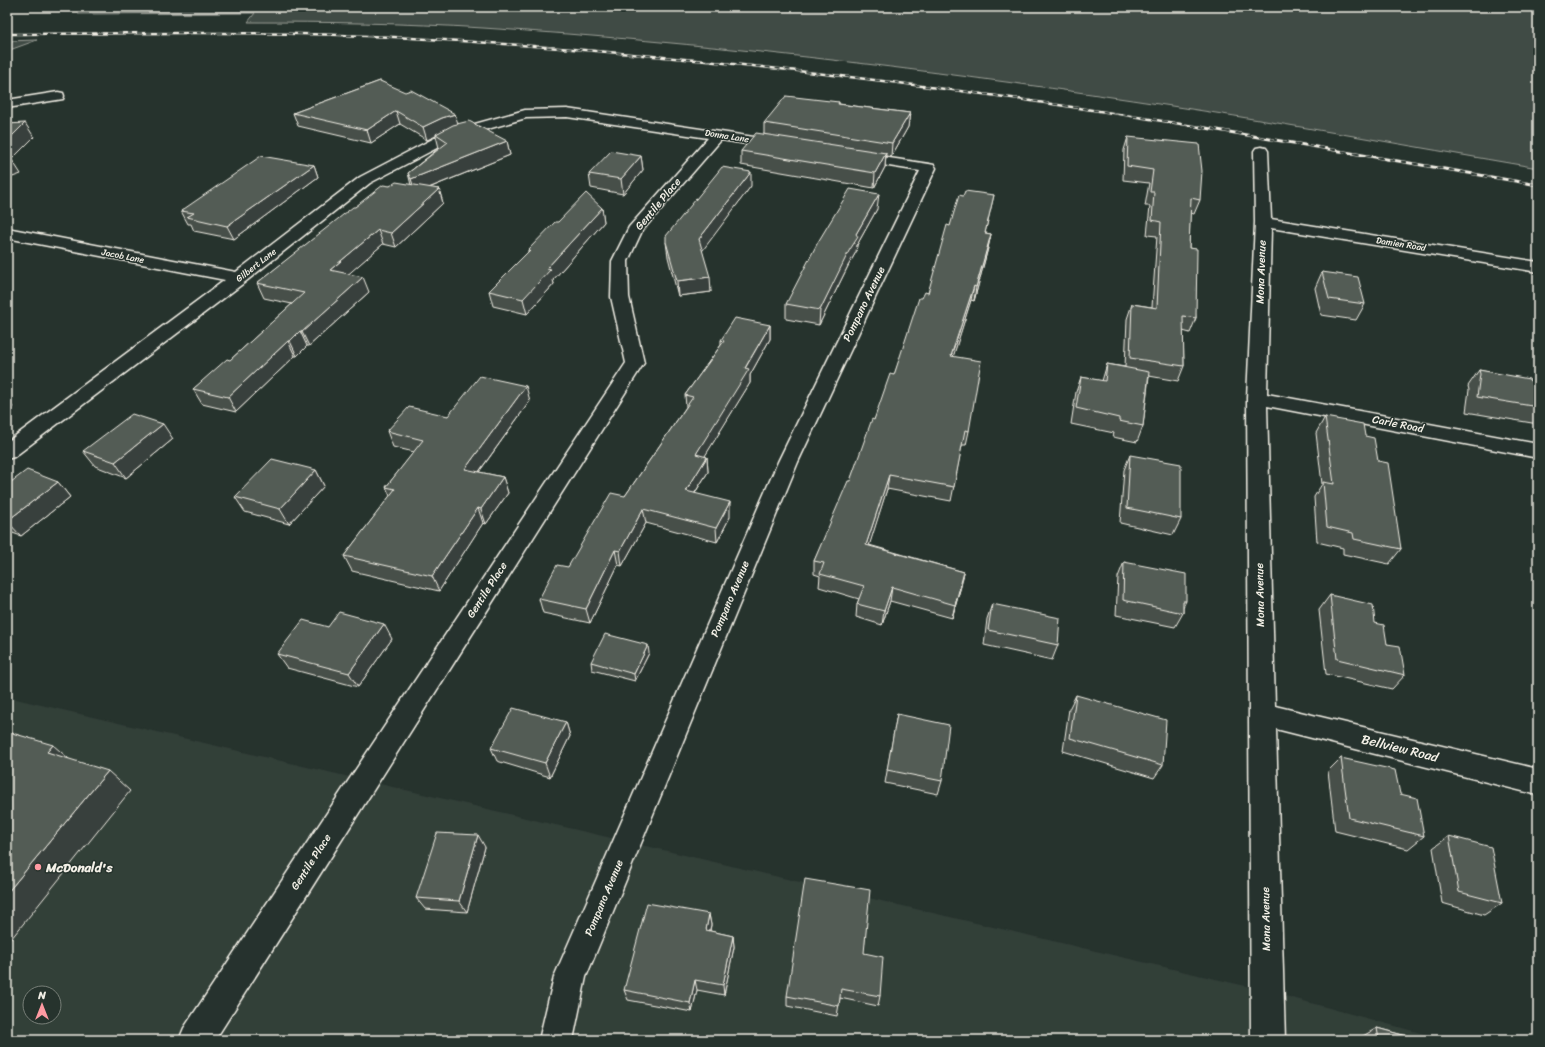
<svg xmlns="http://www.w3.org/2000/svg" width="1545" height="1047" font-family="Sriracha,sans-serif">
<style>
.built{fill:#333f39;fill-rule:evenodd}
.green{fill:#414b45;stroke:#9a9e96}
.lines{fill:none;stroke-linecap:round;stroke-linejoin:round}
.minor-casing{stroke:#f4f1e8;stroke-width:3}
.minor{fill:#26332d;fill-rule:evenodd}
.rail-far1-casing{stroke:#f4f1e8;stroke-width:2.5}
.rail-casing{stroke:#f4f1e8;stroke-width:3}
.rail-far1{stroke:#26332d;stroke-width:1.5;stroke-dasharray:5;stroke-linecap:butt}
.rail{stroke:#26332d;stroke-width:2;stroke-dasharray:6;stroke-linecap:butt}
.wall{fill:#474f49;stroke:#f4f1e8}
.shaded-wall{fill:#39403c;stroke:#f4f1e8}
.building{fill:#525c55;stroke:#f4f1e8}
.poi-dot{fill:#ff9aa2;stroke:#26332d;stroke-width:1.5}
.labels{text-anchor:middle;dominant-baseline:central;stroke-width:3;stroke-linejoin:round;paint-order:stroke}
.far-street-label{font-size:9px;fill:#f4f1e8;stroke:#26332d}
.street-label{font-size:11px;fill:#f4f1e8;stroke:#26332d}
.near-street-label{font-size:13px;fill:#f4f1e8;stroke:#26332d}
.near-poi-label{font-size:13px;font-weight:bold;fill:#f4f1e8;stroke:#26332d;text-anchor:start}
</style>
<rect width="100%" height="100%" fill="#26332d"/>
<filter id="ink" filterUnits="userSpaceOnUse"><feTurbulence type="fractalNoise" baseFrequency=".025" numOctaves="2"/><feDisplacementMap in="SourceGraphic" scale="8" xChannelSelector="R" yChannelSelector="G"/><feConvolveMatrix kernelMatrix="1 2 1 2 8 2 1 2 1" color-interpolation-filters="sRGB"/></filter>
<g filter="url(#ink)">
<!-- built -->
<path class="built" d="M7,697L1267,991L1446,1040H7ZM30,993H54V1017H30Z"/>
<!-- green -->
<g class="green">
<path d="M101,7H1538V168C1403,145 1268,120 1132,100C917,68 701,42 483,28C405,23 326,22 248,22L255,13L78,14L85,8Z"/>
<path d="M37,40L7,51V41Z"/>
</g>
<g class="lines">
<!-- minor casing -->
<g class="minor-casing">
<g id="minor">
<path d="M58,92L63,93L64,96L63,99L7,108V100Z"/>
<path d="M567,109L781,141L786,142L788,145L786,148L781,149L721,140L642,231L628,261L629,297L644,363L215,1040H179L184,1028L626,363L611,297L612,261L629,227L708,138L567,117L526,118L456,138L370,183L245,282L14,457L7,459V442L225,280L7,238V228L236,272L360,177L446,132L525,110Z"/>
<path d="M1261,147L1266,148L1268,151L1271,219L1538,262V272L1271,228L1267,394L1538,444V458L1267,406L1275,706L1538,769V795L1276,729L1285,1040H1251L1247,398L1255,222L1254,151L1256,148Z"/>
<path d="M856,153L929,164L934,165L936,168L798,462L586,977L573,1040H539L554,977L778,462L920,171L851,160L849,157L851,154Z"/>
</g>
</g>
<!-- minor -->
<use href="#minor" class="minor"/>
<!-- rail-far1 casing -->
<g class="rail-far1-casing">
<path id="rail-far1" d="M7,34C136,33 265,31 394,37C666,52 937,83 1206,128"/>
</g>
<!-- rail casing -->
<g class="rail-casing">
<path id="rail" d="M1200,127L1538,185"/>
</g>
<!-- rail-far1 -->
<use href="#rail-far1" class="rail-far1"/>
<!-- rail -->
<use href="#rail" class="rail"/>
</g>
<!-- wall -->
<g class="wall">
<path d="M380,81L458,124L507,141L510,155L429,188L439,189L443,203L396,247L383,244L348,274L369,292L309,346H307L297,356H295L236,412L202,404L193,389L230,360L292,304L264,298L257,283L355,207L390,186L411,185L408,173L439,148L436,136L427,140L400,124L371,143L298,126L293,113Z"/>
<path d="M839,102V104L910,113L908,127L891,157L886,156L885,167L874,188L741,165V151L764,134V123Z"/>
<path d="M1128,137L1200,200L1194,214L1190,213L1189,248L1196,318L1190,333L1183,331L1184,366L1178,381L1149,376L1143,426L1137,442L1113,437L1114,433L1071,424L1076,392L1081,377L1102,381L1107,364L1125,367L1127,319L1132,304L1152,307L1157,236L1147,235L1150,206H1145L1149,183L1123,180L1124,150Z"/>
<path d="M641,156L643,170L623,194L591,188L589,174Z"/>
<path d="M314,165L318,177L234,239L194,231L191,224H188L181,211Z"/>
<path d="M751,186L702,250L711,292L678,296L668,257L666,242Z"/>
<path d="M994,195L985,233L991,234L988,248L974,301L971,300L953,356L969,431L966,445H962L951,501L887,489L869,545L964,572L961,586L952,618L890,601L882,625L856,617L857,604L859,599L819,587L820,576L814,574V561L850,481L874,420L894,375L922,298L928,293L950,226L963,196Z"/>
<path d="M602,208L604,222L553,280L554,284L527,314L493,306L489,291L528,252V250L558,222Z"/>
<path d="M877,209L857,245L856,252L848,266L819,325L786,319V304Z"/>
<path d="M1322,272L1365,304L1356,320L1321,315L1315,288Z"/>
<path d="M770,325V339L750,375V383L704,457H707L708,472L695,493L730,517L717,542L646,523L622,566L618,565L590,623L543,613L539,599L568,567L625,496L686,407L685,395L721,345V340Z"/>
<path d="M1479,370L1538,382V424L1466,412L1469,390L1468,386Z"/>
<path d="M530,401L479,472L503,477L508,493L486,524L483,523L439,591L352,571L344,556L390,496L386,487L414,452L393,447L387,431L448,416Z"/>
<path d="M1325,417L1365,436L1378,461L1401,549L1389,564L1343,554V548L1317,542L1314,497L1322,484L1316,433Z"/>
<path d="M173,439L126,478L95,466L83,451Z"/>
<path d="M1130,455L1181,519L1173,535L1120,523L1124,470Z"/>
<path d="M316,470L324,486L289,524L245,512L235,497Z"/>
<path d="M58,482L70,497L21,536L7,531V485Z"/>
<path d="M1124,562L1186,601L1183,607V613L1175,627L1116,615L1118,577Z"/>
<path d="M1330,595L1375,623L1405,675L1392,689L1326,674L1319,610Z"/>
<path d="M992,604L1058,645L1052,660L984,645L987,619Z"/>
<path d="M328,627L392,639L358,687L287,668L277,654Z"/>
<path d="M649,653L635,681L592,670L591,662Z"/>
<path d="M1538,688V699L1535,690Z"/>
<path d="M1076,695L1163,765L1154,778L1063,751L1069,709Z"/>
<path d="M897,714L942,781L938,794L885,783Z"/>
<path d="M566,722L570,736L550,777L497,761L491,748Z"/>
<path d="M1341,758L1400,794L1424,836L1408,849L1335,831L1328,771Z"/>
<path d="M1449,836L1502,903L1484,915L1442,903L1433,848Z"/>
<path d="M485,847L467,912L425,909L416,898Z"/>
<path d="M709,914L711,925L710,931L733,936L734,947L724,995L697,990L692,1012L628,1000L624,990Z"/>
<path d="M864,953L880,996L878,1006L840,998L837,1016L787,1006V996Z"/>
<path d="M1377,1028L1421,1040H1356Z"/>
</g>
<!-- shaded-wall -->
<g class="shaded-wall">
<path d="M396,111L400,124L371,143L367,130Z"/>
<path d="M910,113L908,127L891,157L892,143Z"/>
<path d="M455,114L459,127L436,134V136L427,140L423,127L442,118Z"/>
<path d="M25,123L34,137L11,160H12L21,174L7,179V141Z"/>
<path d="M507,141L510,155L416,193L411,179Z"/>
<path d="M886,153L885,167L874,188L875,173Z"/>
<path d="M641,156L643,170L623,194L621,179Z"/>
<path d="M314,165L318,177L234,239L227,226Z"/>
<path d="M751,172V186L700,254L699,239Z"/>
<path d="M439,189L443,203L396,247L391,233Z"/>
<path d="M879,194L877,209L857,245L856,252L848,266L819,325L820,310L856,234Z"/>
<path d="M602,208L604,222L553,280L554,284L527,314L523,299L547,268Z"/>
<path d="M378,230L383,244L336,285L330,270Z"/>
<path d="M991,234L988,248L974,301L976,287Z"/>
<path d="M363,277L369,292L309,346L302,332Z"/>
<path d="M710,277L711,292L678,296L677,281Z"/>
<path d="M974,286L971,300L949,370L951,356Z"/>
<path d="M770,325V339L750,375V383L697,469L696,454Z"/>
<path d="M300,331L307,346L297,356L290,341Z"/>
<path d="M288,341L295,356L236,412L228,397Z"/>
<path d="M526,386L530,401L470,484L465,469Z"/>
<path d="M7,400L13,407L7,412Z"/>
<path d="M163,424L173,439L126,478L115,462Z"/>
<path d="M707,457L708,472L687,505L686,491Z"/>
<path d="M316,470L324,486L289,524L280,509Z"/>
<path d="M889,475L887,489L865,559L866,545Z"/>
<path d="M503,477L508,493L486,524L481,509Z"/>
<path d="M58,482L70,497L21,536L7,521Z"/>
<path d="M730,502V517L717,542L716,528Z"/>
<path d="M478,508L483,523L439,591L432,576Z"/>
<path d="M643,509L646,523L622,566L620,551Z"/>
<path d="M615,550L618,565L590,623L586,609Z"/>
<path d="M964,572L961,586L952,618L955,605Z"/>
<path d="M892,587L890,601L882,625L884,611Z"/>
<path d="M384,624L392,639L358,687L349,673Z"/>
<path d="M648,645L649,653L635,681L634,674Z"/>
<path d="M566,722L570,736L550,777L545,763Z"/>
<path d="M53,745L76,765L47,752Z"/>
<path d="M108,771L130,791L7,944V893Z"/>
<path d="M478,835L485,847L467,912L459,901Z"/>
<path d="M709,914L711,925L707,941L706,930Z"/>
<path d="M733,936L734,947L724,995L723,985Z"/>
<path d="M695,980L697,990L692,1012L690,1003Z"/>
</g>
<!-- building -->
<g class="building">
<path d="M380,81L405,92L411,90L455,114L442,118L423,127L396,111L367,130L293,113Z"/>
<path d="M786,96L839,102L838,104L910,113L892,143L764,123Z"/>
<path d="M469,121L507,141L411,179L408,173L448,142L436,134L453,125Z"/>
<path d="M25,123L7,141V124Z"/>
<path d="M756,133L886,153L875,173L741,151Z"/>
<path d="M1128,137L1199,144L1202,171L1200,200L1191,198L1189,248L1197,249L1196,318L1183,316L1184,366L1130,358L1132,304L1157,308L1161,222L1152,220L1154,192H1150L1153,170L1127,166Z"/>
<path d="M611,151L641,156L621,179L589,174Z"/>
<path d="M7,155L12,160L7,161Z"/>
<path d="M261,156L314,165L227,226L187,217L194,213L181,211Z"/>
<path d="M722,167L751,172L699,239L710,277L677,281L666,242V236Z"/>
<path d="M396,182L439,189L391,233L378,230L330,270L363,277L302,332L300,331L290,341H288L228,397L193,389L227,359L230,360L304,293L257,283L353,207H355L383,185L390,186Z"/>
<path d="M850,189L879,194L856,234L858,237L849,251L820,310L786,304L818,242Z"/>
<path d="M965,191L994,195L985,233L991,234L976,287L974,286L951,356L981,361L969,431L965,430L954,487L889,475L866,545L964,572L955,605L892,587L884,611L857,604L864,586L820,574L824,563L814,561L848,481H850L872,419L874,420L890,374L894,375L919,298H922L925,292L928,293L947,225L950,226L959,195L963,196Z"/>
<path d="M586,193L602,208L547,268L551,269L523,299L489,291L530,250H528L555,222H558Z"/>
<path d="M1322,272L1358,277L1365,304L1329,299Z"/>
<path d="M735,318L770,325L745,368L749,369L696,454L707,457L686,491L730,502L716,528L643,509L620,551L615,550L586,609L539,599L557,565L568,567L611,493L625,496L693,397L685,395L724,341L721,340Z"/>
<path d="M1107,364L1149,372L1143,426L1119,421V418L1076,408L1081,377L1105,381Z"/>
<path d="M1479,370L1529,379L1530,381L1538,382V407L1477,397L1480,374Z"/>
<path d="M480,376L526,386L465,469L503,477L481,509L478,508L432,576L344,556L395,489L386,487L423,440L387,431L409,407L448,416Z"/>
<path d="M132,414L163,424L115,462L83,451Z"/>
<path d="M1325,417L1363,424L1365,436L1374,438L1378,461L1388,463L1401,549L1354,539L1353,533L1327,527L1323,482L1334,484Z"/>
<path d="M1130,455L1181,464V519L1127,508Z"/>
<path d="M272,459L316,470L280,509L235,497Z"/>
<path d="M27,470L58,482L7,521V485Z"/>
<path d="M1124,562L1186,574V601H1183V613L1123,600Z"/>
<path d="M1330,595L1373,605L1375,623L1384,625L1387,644L1400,646L1405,675L1337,659Z"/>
<path d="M992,604L1060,618L1058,645L988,630Z"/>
<path d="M339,612L384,624L349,673L277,654L303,620L328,627Z"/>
<path d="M605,634L648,645L634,674L591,662Z"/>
<path d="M1076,695L1166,720L1163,765L1070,738Z"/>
<path d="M513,708L566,722L545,763L491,748Z"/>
<path d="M897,714L949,725L942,781L887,770Z"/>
<path d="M12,733L53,745L47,752L108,771L7,893V738Z"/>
<path d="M1341,758L1395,770L1400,794L1417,798L1424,836L1349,818Z"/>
<path d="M437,833L478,835L459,901L416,898Z"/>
<path d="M1449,836L1491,847L1502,903L1459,892Z"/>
<path d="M805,879L870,890L864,953L883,957L880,996L841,989L839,1006L787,996Z"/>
<path d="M647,903L709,914L706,930L733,936L723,985L695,980L690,1003L624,990Z"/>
<path d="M1377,1028L1421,1040H1379Z"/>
</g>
</g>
<!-- markers -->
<circle class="poi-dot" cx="38" cy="867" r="4"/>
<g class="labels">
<!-- far-street labels -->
<g class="far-street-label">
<text transform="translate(727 136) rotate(9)">Donna Lane</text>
<text transform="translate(1401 244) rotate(9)">Damien Road</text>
<text transform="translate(123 256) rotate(11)">Jacob Lane</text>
<text transform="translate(256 265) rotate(-38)">Gilbert Lane</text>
</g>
<!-- street labels -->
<g class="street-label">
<text transform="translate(658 204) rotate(-50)">Gentile Place</text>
<text transform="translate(1261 272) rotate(-88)">Mona Avenue</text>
<text transform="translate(864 304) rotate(-64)">Pompano Avenue</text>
<text transform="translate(1398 424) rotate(11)">Carle Road</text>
<text transform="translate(487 590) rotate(-57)">Gentile Place</text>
<text transform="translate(1260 595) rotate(-91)">Mona Avenue</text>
<text transform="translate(730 599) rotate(-67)">Pompano Avenue</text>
<text transform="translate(311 862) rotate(-57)">Gentile Place</text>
<text transform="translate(604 898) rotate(-67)">Pompano Avenue</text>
<text transform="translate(1266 919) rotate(-91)">Mona Avenue</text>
</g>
<!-- near-street labels -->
<g class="near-street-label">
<text transform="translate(1400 748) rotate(14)">Bellview Road</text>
</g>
<!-- near-poi labels -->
<g class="near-poi-label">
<text x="46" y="867">McDonald's</text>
</g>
</g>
<!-- margin -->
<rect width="1545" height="1047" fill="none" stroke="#26332d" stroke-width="24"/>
<rect x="12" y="12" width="1521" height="1023" fill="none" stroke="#f4f1e8" stroke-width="1.5" filter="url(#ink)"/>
<!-- north arrow -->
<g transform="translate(42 1005)"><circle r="19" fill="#26332d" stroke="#787f78"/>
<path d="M0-3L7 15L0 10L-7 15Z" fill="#ff9aa2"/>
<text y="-6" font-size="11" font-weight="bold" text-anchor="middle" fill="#f4f1e8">N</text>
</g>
</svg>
